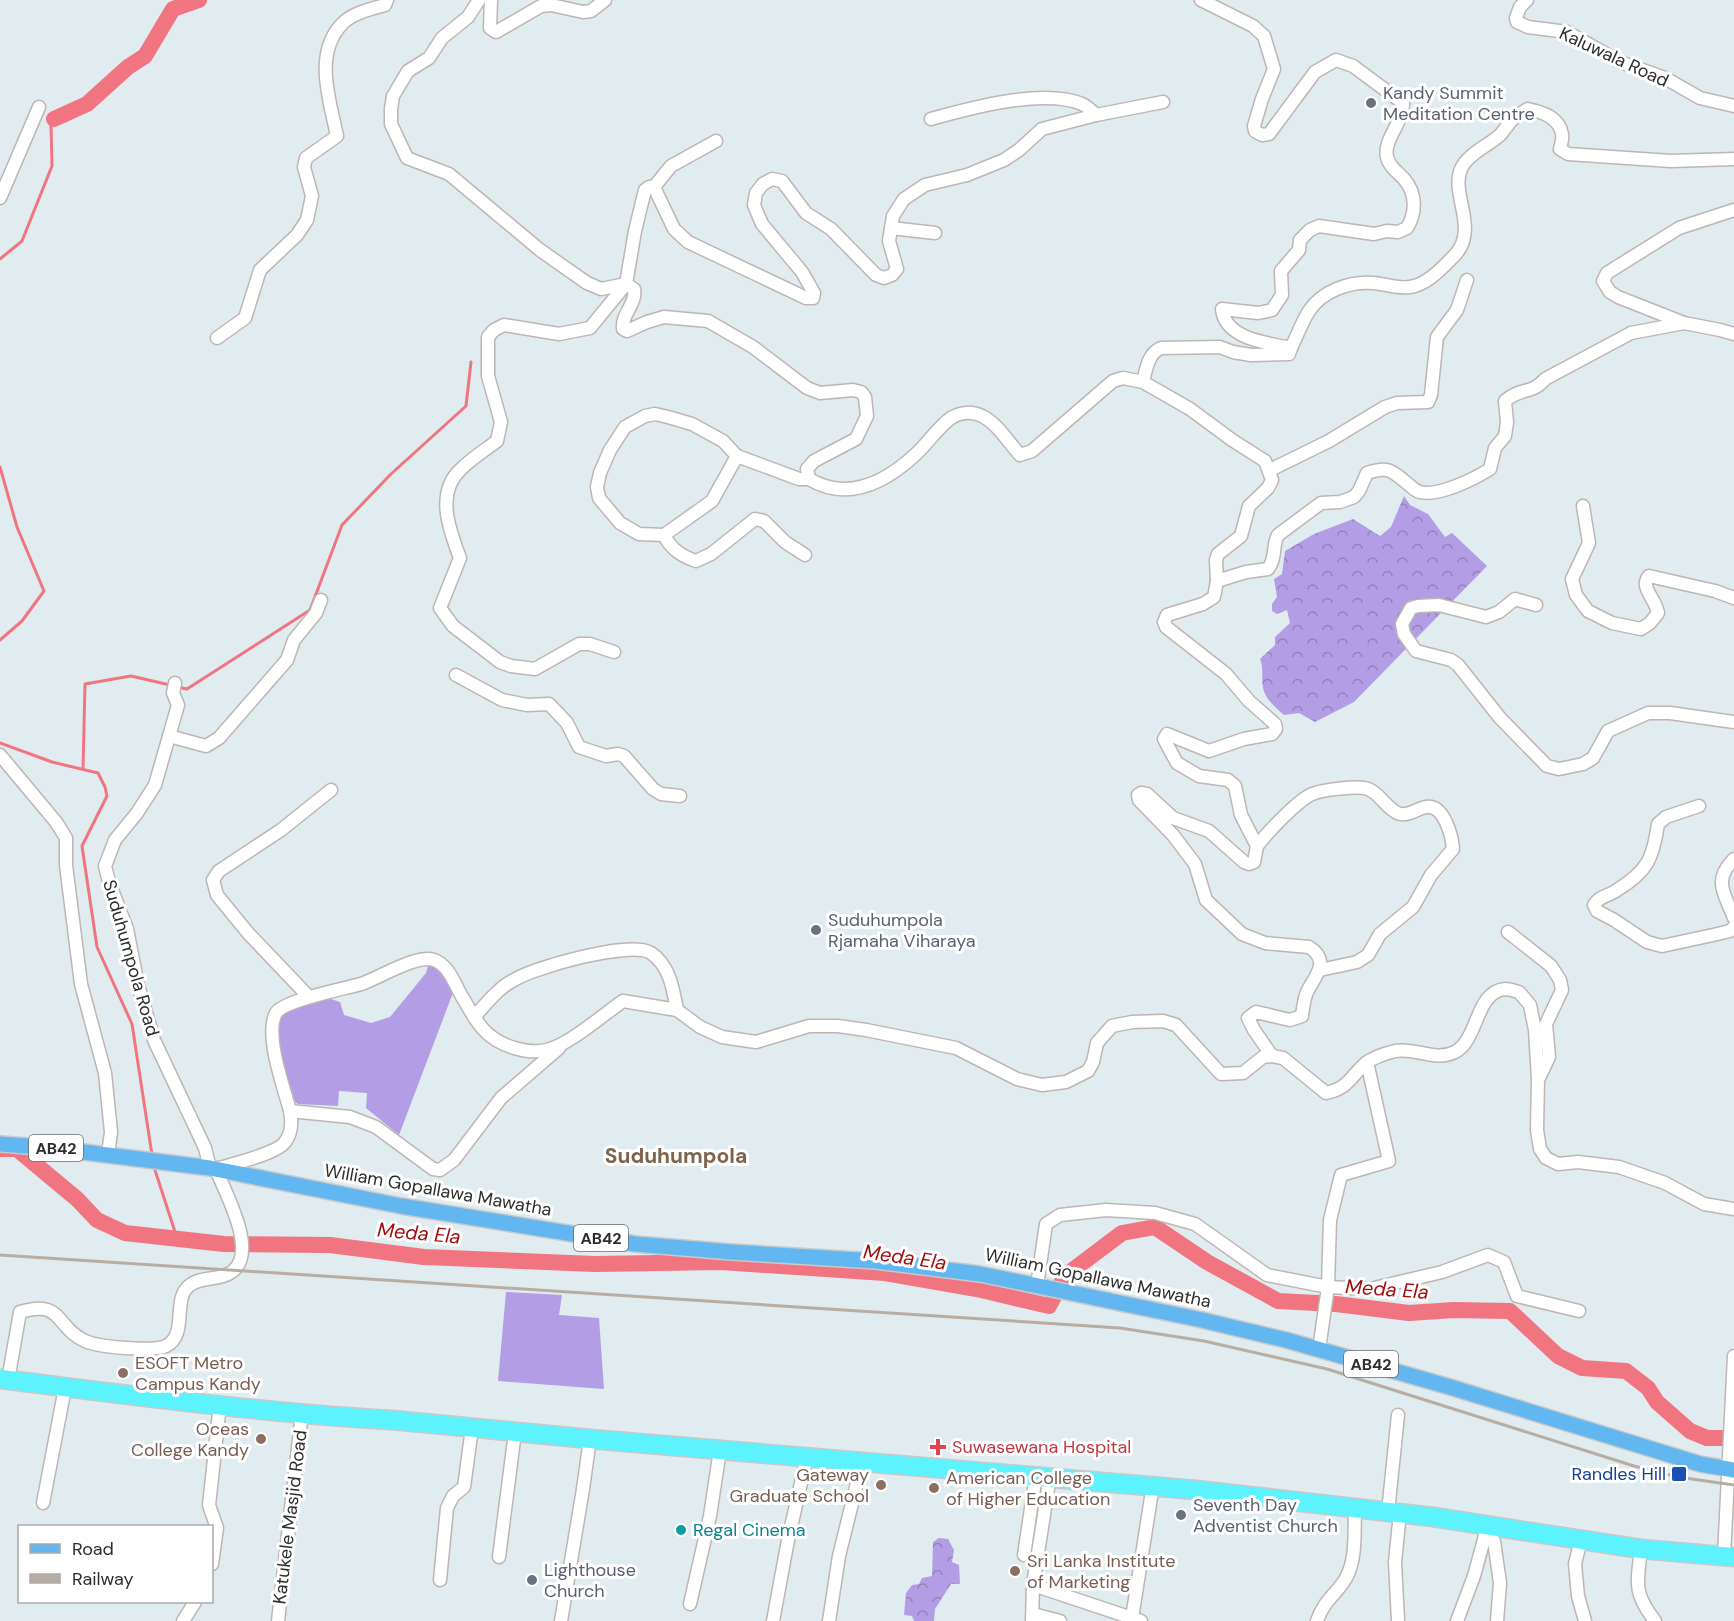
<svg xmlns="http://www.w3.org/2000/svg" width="1734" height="1621" font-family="'DM Sans',sans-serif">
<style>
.grass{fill:#b39ee5}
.forest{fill:url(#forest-crowns)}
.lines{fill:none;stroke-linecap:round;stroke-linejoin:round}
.stream{stroke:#f07580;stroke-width:3}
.river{stroke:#f07580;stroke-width:16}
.minor-casing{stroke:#beb6b1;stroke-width:15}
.major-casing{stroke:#c9c9c9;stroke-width:18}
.highway-casing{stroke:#c9c9c9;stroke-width:21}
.minor{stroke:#fff;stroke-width:12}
.major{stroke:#63b7f1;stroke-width:15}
.highway{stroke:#5cf3fe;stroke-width:18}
.rail{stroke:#b8ada3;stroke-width:3}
.worship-dot{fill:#6b7280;stroke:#fff;stroke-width:2}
.education-dot{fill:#8d6e63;stroke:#fff;stroke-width:2}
.health-dot{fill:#e0444e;stroke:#fff;stroke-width:2}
.transit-dot{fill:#1a4fb4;stroke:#fff;stroke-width:2}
.culture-dot{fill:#0f9aa8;stroke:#fff;stroke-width:2}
.labels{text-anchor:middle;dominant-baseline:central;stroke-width:6;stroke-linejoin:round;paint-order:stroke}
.shield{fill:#fff;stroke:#6d6d6d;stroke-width:1.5}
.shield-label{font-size:16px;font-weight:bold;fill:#2e2e2e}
.street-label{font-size:18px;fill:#2e2e2e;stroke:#fff}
.worship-label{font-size:18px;fill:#5b616d;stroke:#fff;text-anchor:start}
.education-label{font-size:18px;fill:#785e54;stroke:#fff;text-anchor:start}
.health-label{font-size:18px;fill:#be3a42;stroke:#fff;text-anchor:start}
.transit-label{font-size:18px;fill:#164399;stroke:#fff;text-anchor:end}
.culture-label{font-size:18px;fill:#0d838f;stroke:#fff;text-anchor:start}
.water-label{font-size:20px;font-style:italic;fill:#a20d10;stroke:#fff}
.quarter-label{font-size:21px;font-weight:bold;fill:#7f644d;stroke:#fff}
</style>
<defs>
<pattern id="forest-crowns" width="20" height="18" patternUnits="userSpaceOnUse" patternTransform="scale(1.5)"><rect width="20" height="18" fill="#b39ee5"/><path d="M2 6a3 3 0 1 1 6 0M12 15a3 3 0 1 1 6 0" fill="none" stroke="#9281ba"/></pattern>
</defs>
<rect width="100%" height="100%" fill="#e0ecef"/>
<!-- grass -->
<g class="grass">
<path d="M429,962L447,972L454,990L399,1135L366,1108L367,1093L339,1091L338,1106L298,1104L292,1100L274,1028L287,1005L328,998L340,1002L344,1015L371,1023L390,1017L426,973Z"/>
<path d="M506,1292L562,1295L559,1315L599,1318L604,1389L498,1381Z"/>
</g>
<!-- forest -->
<g class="forest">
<path d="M1404,496L1410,505L1428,514L1445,537L1452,533L1487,566L1354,702L1315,722L1299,713L1284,715C1276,708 1265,699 1263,688C1261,678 1264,669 1260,659L1275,645V637L1290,623L1287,610L1277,614L1272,611V604L1277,597L1274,579L1282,574L1285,551L1314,534L1353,519L1380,536L1391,527Z"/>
<path d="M939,1538L948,1539L954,1550L952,1562L959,1565L960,1584H951L935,1609L934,1621H914L912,1616L904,1615L906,1593L912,1585L919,1584L922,1578L932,1576L933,1542Z"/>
</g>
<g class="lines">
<!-- stream -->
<g class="stream">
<path d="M0,259L22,241L52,166L51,124"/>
<path d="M0,467L17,527L44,591L22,621L0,640"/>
<path d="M177,687L187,689L310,610L342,525L391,474L466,406L471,362"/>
<path d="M0,743L52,762L98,773L105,787L107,796L82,846L97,947L132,1024L152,1155"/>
<path d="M83,769L85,684L131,676L170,685"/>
<path d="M154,1167L177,1238"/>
</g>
<!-- river -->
<g class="river">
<path d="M54,119L87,104L128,67L145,56L173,9L199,0"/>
<path d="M1,1149H17L77,1199L97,1220L125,1233L224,1244L330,1245L424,1257L595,1264L721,1262L885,1273L977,1289L1049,1306L1065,1276L1122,1233L1155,1227L1207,1262L1278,1301L1336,1304L1409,1313L1454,1310L1510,1311L1558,1356L1582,1368L1626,1371L1648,1388L1657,1402L1690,1431L1707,1438H1734"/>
</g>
<!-- minor casing -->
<g class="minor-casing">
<g id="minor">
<path d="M479,0L468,17L442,38L429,58L408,71L393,96L391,109V124L407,158L449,174L540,250L587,283L601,289L626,284"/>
<path d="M491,0L490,28L496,32L541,6L551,5L583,12L591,11L605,0"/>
<path d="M1527,0L1520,7L1516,18L1517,22L1528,27L1567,32L1620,62L1665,78L1700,98L1734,106"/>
<path d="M931,119C970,108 1043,88 1082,104C1087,106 1092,111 1096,115"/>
<path d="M654,187L671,166L716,141"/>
<path d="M0,198L39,107"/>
<path d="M1734,210L1679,228L1607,273L1603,281L1610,292L1618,297L1684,323L1720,330L1734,334"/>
<path d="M891,228L935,233"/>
<path d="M626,284L634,289C637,304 621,314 623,329L627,331L647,322L664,317L708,321L753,347L807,388L820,393L853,390L861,392L865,397L867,416L856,439L814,461L807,469L809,479C848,502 886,482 916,454C928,443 938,427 951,418C960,412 972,411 982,416C997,423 1009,443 1020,455L1032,451L1113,381L1123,378L1143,382L1190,409L1232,440L1265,461L1272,480L1268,488L1249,506L1241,536L1218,554L1216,560L1217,581L1246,572L1268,569C1277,557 1272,545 1278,535L1321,503L1340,502L1354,497L1359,491L1367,473C1388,466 1391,470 1408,484C1412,487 1415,491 1420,492C1438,497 1474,479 1490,469L1495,448L1505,436L1507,422L1505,401C1520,387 1532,395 1545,379L1631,333L1684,323"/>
<path d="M217,338L245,318L260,270L297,235L307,220L312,196L304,167L306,158L337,136C330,101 313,54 342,24C352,13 371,9 385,5L387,0"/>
<path d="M1291,348C1297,336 1302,322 1309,311C1322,291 1350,281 1373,283C1386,284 1397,289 1410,287C1427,285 1442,268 1454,256C1480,230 1450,194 1461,169C1467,155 1487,146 1499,136C1504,131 1508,124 1513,119C1517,115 1523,112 1528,109C1542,112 1559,117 1562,134C1563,138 1561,145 1560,149L1568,154L1671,161L1734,159"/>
<path d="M1143,382C1146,370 1148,353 1161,348L1220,347L1233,352L1251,355L1289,354L1291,348C1267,343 1225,339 1222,309L1258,313L1272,310L1282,295L1281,271L1299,250L1300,240L1310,230L1319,226L1374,234L1387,231L1398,232L1407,228C1416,213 1417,194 1404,179C1398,172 1389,167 1387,157C1383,139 1404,122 1403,103L1353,66L1336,60L1315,72L1269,134L1262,135L1255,131L1254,126L1262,99L1274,69L1264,36L1253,26L1201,0"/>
<path d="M1270,470L1329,441L1385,407L1397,403L1428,402L1431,395L1437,337L1457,310L1467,280"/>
<path d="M1583,506L1589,543L1572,579L1576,595L1588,611L1612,623L1641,629L1650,623L1658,613C1656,599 1639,587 1649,576L1715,591L1734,598"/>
<path d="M664,535L639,534L620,523L599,498L597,487L600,473L610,450L625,427L645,416L655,414L668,417L692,424L723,441L737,456"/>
<path d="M805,555L785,542L764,521L755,519L711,554L696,561C681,556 671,549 664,535L712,501L737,456L799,479H809"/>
<path d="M1217,581L1214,597L1203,604L1167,615L1164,622L1166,627L1226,674L1249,701L1275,724L1276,729L1272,734L1244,739L1209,751L1167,734L1164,739L1177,763L1199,776L1228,780L1235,786L1241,815L1257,846L1254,862L1249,864L1244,862L1209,831L1173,818L1147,794L1141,793L1138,795L1139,800L1173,835L1195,864L1206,900L1242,934L1265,943L1309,947C1331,961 1315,976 1307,992C1304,999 1303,1008 1302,1016L1290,1020L1256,1012L1248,1018L1254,1030L1272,1056"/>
<path d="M1536,605L1515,599L1499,612L1486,617L1439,605L1418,606L1411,608L1402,624L1404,634L1416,651L1451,660L1458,665L1500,718L1547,766L1559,769L1583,764L1593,758L1608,731L1648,713H1670L1734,722"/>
<path d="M614,652L590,644H579L535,669L511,666L500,662L453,626L440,608L460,558C450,531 435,494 460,470C471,459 485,450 497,441L501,422L488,376V337L494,330L504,325L559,334L590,328L626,284L635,231L645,190L649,187H654L674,229L688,242L806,298H813L814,293L802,272L762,224L754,205L756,193L763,184L772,179L782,181L806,213L831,229L876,275L884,278L892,275L897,269L889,241L893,216L904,199L925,185L967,175L1004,160L1019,150L1042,129L1096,115L1163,102"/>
<path d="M456,675L502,700L527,705L549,704L567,723L579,747L606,756L618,754L624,756L653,789L661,794L680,796"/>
<path d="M175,683L173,693L178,705L155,785L137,813L115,840L105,866L109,882L127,929L138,985L154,1040L205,1148L210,1168"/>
<path d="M169,736L206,746L219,738L287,660L294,640L316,613L321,600"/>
<path d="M0,755L56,822L66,838V865L81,984L105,1073L111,1132L108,1154"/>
<path d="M1699,806L1666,817L1658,824C1653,858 1648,871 1617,890C1609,896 1599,896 1594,905L1597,911L1614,920L1647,942L1662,946L1713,935L1730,931L1734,927"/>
<path d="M1257,846C1268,832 1294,804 1310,795C1319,790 1358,785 1368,789C1380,793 1387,810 1400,814C1409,816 1418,808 1426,807C1444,804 1452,836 1453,849L1431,875L1413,907L1380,934L1368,955L1357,962L1320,970"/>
<path d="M1734,859C1712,881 1725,894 1734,918"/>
<path d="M1508,932L1551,966L1560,980L1562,990L1546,1024L1549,1057L1539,1078"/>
<path d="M309,997L248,933L217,895L213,880L219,871L281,830L331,790"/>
<path d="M474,1017C486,1004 498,988 514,980C535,967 631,940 651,953C670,966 673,989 677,1010"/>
<path d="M290,1111L350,1117L376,1127L433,1169L440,1170L454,1160L501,1098L559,1048"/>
<path d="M1037,1286L1046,1224L1060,1215L1106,1210L1155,1213L1195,1224L1267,1275L1328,1287L1370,1289L1442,1272L1488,1255L1504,1262L1517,1296L1579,1311"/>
<path d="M1319,1349L1328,1287L1330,1220L1341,1175L1389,1161L1367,1062"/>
<path d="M8,1380L20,1312C63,1299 55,1327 85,1341C98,1347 153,1352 166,1346C189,1334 171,1299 190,1285C201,1276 221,1281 233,1271C258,1250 225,1193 216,1169C231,1164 277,1154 285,1142C292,1133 292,1121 290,1111C284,1087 264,1035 276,1013C284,1000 344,989 361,984C379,978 417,954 434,960C448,965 454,982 461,995C468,1006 474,1019 483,1029C498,1046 529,1056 550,1049C572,1042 603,1015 623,1001L677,1010L700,1027L722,1037L756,1042L809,1026H838L866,1030L956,1048L1017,1079L1042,1085L1066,1082L1088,1071L1093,1062L1097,1043L1112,1026L1132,1022L1163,1021L1176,1025L1221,1074L1243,1073L1263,1057L1272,1056L1283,1058L1326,1093C1349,1088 1350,1077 1366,1063C1372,1058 1387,1053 1395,1051C1415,1047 1435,1062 1455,1052C1479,1039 1475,992 1505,989C1509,989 1515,991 1519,992L1530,1005L1535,1030L1538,1079L1537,1130L1540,1149L1546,1158L1558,1164L1578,1162L1619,1167L1665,1183L1704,1204L1734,1209"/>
<path d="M43,1503L65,1388"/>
<path d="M1388,1512L1398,1415"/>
<path d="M1486,1535L1494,1541L1500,1583L1497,1621"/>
<path d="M1581,1539L1575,1564L1578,1596L1585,1621"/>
<path d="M1641,1549C1637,1583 1633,1593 1655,1621"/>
<path d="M1024,1555L1036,1475"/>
<path d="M1724,1556L1734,1356"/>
<path d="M499,1557L515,1432"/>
<path d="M212,1564L217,1528L209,1505L220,1404"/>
<path d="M440,1580L447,1508L453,1496L464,1487L472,1428"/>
<path d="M1033,1585L1141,1621"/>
<path d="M690,1604L710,1516L720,1450"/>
<path d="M1033,1614L1060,1621"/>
<path d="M1132,1618L1153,1485"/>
<path d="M183,1621L195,1602"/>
<path d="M278,1621L302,1413"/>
<path d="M561,1621L583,1489L590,1439"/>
<path d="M773,1621L788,1540L807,1457"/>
<path d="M829,1621L839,1556L862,1463"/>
<path d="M1032,1621L1033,1585L1050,1476"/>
<path d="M1317,1621C1324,1600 1336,1595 1346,1578C1357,1558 1354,1531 1355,1508"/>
<path d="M1398,1621L1395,1562L1400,1513"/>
<path d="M1457,1621L1474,1576L1488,1525"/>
</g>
</g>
<!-- major casing -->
<g class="major-casing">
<path id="major" d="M0,1144L52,1148L210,1168L401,1206L635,1244L731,1252L875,1261L980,1274L1202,1320L1286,1340L1450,1387L1700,1464L1734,1470"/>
</g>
<!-- highway casing -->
<g class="highway-casing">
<path id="highway" d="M0,1379C130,1395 261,1413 392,1420L590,1439L1196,1490L1433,1517L1641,1549L1734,1557"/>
</g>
<!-- minor -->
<use href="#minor" class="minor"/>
<!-- major -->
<use href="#major" class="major"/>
<!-- highway -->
<use href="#highway" class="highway"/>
<!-- rail -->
<path class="rail" d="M0,1255L1120,1328L1204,1341L1327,1369L1634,1466L1678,1477L1734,1485"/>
</g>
<!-- markers -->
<g class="worship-dot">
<circle cx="1371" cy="103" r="6"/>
<circle cx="816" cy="930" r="6"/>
<circle cx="1181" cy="1515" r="6"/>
<circle cx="532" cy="1580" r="6"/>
</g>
<g class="education-dot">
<circle cx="123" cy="1373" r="6"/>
<circle cx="261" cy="1439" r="6"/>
<circle cx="881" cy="1485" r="6"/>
<circle cx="934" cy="1488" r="6"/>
<circle cx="1015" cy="1571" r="6"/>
</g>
<path class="health-dot" d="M935 1438h6v6h6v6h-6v6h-6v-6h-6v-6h6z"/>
<rect class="transit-dot" x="1671" y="1466" width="16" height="16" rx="3"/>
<circle class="culture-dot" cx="681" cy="1530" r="6"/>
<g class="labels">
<!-- shield labels -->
<g class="shield">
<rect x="29" y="1135" width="54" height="26" rx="4.5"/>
<rect x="574" y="1225" width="54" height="26" rx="4.5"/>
<rect x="1344" y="1351" width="54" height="26" rx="4.5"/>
</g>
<g class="shield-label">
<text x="56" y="1148">AB42</text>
<text x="601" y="1238">AB42</text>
<text x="1371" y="1364">AB42</text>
</g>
<!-- street labels -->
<g class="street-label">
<text transform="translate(1614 57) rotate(25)">Kaluwala Road</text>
<text transform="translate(131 958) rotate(74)">Suduhumpola Road</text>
<text transform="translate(438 1190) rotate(10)">William Gopallawa Mawatha</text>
<text transform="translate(1098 1278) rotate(12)">William Gopallawa Mawatha</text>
<text transform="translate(290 1517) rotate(-83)">Katukele Masjid Road</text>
</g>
<!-- worship labels -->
<g class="worship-label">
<text x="1383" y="93">Kandy Summit<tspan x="1383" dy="21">Meditation Centre</tspan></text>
<text x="828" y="920">Suduhumpola<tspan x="828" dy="21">Rjamaha Viharaya</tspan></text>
<text x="1193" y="1505">Seventh Day<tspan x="1193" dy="21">Adventist Church</tspan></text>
<text x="544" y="1570">Lighthouse<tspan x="544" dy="21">Church</tspan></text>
</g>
<!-- education labels -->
<g class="education-label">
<text x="135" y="1363">ESOFT Metro<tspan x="135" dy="21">Campus Kandy</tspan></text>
<text x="249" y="1429" text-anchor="end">Oceas<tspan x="249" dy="21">College Kandy</tspan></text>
<text x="869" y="1475" text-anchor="end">Gateway<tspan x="869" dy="21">Graduate School</tspan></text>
<text x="946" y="1478">American College<tspan x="946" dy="21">of Higher Education</tspan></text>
<text x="1027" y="1561">Sri Lanka Institute<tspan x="1027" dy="21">of Marketing</tspan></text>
</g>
<!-- health labels -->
<g class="health-label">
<text x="952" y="1447">Suwasewana Hospital</text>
</g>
<!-- transit labels -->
<g class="transit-label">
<text x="1666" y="1474">Randles Hill</text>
</g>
<!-- culture labels -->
<g class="culture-label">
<text x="693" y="1530">Regal Cinema</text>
</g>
<!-- water labels -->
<g class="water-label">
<text transform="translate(419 1233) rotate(5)">Meda Ela</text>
<text transform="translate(905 1257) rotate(8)">Meda Ela</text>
<text transform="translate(1387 1289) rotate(4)">Meda Ela</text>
</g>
<!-- quarter labels -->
<g class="quarter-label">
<text x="676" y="1156">Suduhumpola</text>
</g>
</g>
<!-- legend -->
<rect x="18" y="1525" width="195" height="78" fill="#ffffff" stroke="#ababab" stroke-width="1.5"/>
<rect x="30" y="1544" width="30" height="9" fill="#63b7f1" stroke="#ababab" stroke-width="1.5"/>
<text x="72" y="1555" font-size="18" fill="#2e2e2e">Road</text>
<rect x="30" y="1574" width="30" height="9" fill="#b8ada3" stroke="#ababab" stroke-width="1.5"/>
<text x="72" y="1585" font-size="18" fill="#2e2e2e">Railway</text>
</svg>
